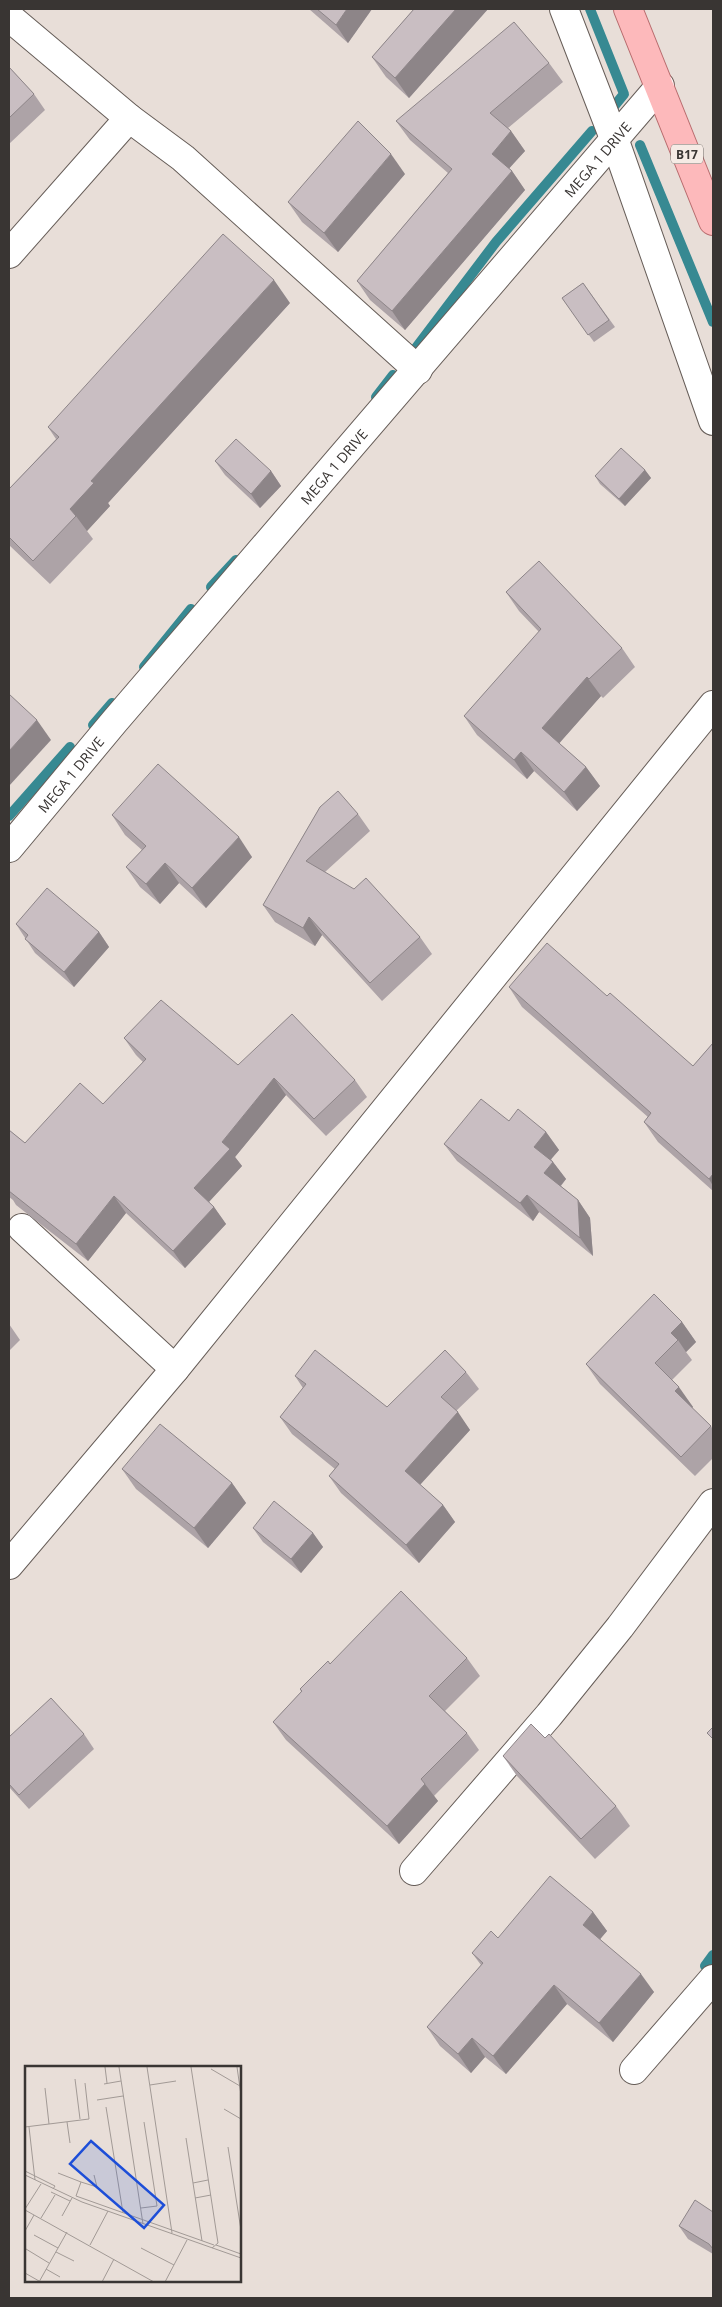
<svg xmlns="http://www.w3.org/2000/svg" width="722" height="2307" font-family="'Open Sans',sans-serif">
<style>
.lines{fill:none;stroke-linecap:round;stroke-linejoin:round}
.stream{stroke:#378992;stroke-width:10}
.minor-casing{stroke:#665d58;stroke-width:30}
.major-casing{stroke:#b86c6e;stroke-width:30}
.minor{stroke:#fff;stroke-width:28}
.major{stroke:#fdb9bb;stroke-width:28}
.wall{fill:#ada3a7}
.shaded-wall{fill:#8d8588}
.building{fill:#c9bec2;stroke:#8d8588}
.labels{text-anchor:middle;dominant-baseline:central;stroke-width:4;stroke-linejoin:round;paint-order:stroke}
.shield{fill:#f5ebe5;stroke:#716c68;stroke-width:1}
.shield-label{font-size:12px;font-weight:bold;fill:#393533}
.street-label{font-size:14px;fill:#393533;stroke:#f5ebe5}
.inset-road{fill:none;stroke:#a29a96;stroke-width:1}
.view{fill:#1d4ed8;fill-opacity:0.15;stroke:#1d4ed8;stroke-width:2.5}
.inset-edge{fill:none;stroke:#393533;stroke-width:2.5}
</style>
<rect width="100%" height="100%" fill="#e8ded8"/>
<g class="lines">
<!-- stream -->
<g class="stream">
<path d="M590,9L624,94L611,110"/>
<path d="M640,145L713,322"/>
<path d="M412,353L496,242L592,131"/>
<path d="M376,397L393,375"/>
<path d="M211,587L236,560"/>
<path d="M144,667L191,609"/>
<path d="M93,725L112,703"/>
<path d="M9,816L70,747"/>
<path d="M705,1966L713,1955"/>
</g>
<!-- minor casing -->
<g class="minor-casing">
<g id="minor">
<path d="M564,9L615,141L713,421"/>
<path d="M9,17L129,118"/>
<path d="M9,254L129,118L183,158L418,370"/>
<path id="s1" d="M9,848L114,722L660,86"/>
<path d="M22,1228L175,1369"/>
<path d="M9,1565L175,1369L713,705"/>
<path d="M414,1871L549,1715L620,1627L713,1503"/>
<path d="M634,2070L713,1979"/>
</g>
</g>
<!-- major casing -->
<g class="major-casing">
<path id="major" d="M628,9L713,221"/>
</g>
<!-- minor -->
<use href="#minor" class="minor"/>
<!-- major -->
<use href="#major" class="major"/>
</g>
<!-- wall -->
<g class="wall">
<path d="M309,9H372L348,43Z"/>
<path d="M414,9H488L409,98L386,77L372,57Z"/>
<path d="M549,63L563,82L508,128L511,131L525,151L509,168L512,171L525,190L405,330L370,300L357,281L448,173L410,140L396,121Z"/>
<path d="M9,67L34,94L45,110L9,144Z"/>
<path d="M405,174L338,252L302,222L288,202Z"/>
<path d="M583,283L615,327L594,342L562,298Z"/>
<path d="M290,303L108,503L110,506L87,531L93,539L50,584L9,545V489L56,439L48,427Z"/>
<path d="M215,461L271,471L281,486L260,508L225,475Z"/>
<path d="M645,470L651,478L625,506L600,484L595,476Z"/>
<path d="M506,592L622,648L635,667L603,698L601,696L559,743L586,767L600,786L577,811L534,771L527,779L477,735L464,716L539,632L519,611Z"/>
<path d="M320,807L358,814L370,831L325,872L420,937L432,954L382,1001L322,935L315,946L275,922L263,905Z"/>
<path d="M112,815L252,857L206,908L179,883L160,904L140,887L126,867L142,850L125,835Z"/>
<path d="M16,924L99,932L109,947L74,987L35,953Z"/>
<path d="M509,987L607,996L693,1066L713,1043V1191L658,1142L644,1122L648,1117L522,1007Z"/>
<path d="M124,1038L238,1065L355,1080L367,1097L326,1136L286,1095L235,1157L242,1166L209,1202L214,1207L226,1224L185,1268L126,1213L88,1261L16,1205L13,1200L9,1197V1130L25,1143L103,1104L143,1062L136,1055Z"/>
<path d="M509,1121L546,1132L559,1150L551,1159L553,1162L566,1179L561,1186L578,1200L590,1218L593,1256L539,1212L533,1221L457,1161L444,1144Z"/>
<path d="M682,1322L696,1342L686,1352L692,1360L672,1380L693,1407L692,1408L711,1426L713,1430V1458L695,1476L600,1384L586,1364Z"/>
<path d="M9,1324L20,1340L9,1351Z"/>
<path d="M466,1372L479,1389L456,1411L470,1430L420,1485L443,1505L455,1522L419,1563L341,1493L329,1476L335,1469L292,1434L280,1417L303,1388L295,1376L387,1407Z"/>
<path d="M122,1469L232,1483L246,1503L208,1548L136,1489Z"/>
<path d="M253,1528L313,1533L323,1547L301,1573L263,1542Z"/>
<path d="M467,1658L480,1676L445,1711L467,1733L479,1750L434,1796L438,1801L399,1844L286,1740L273,1722L301,1692L300,1689L330,1664Z"/>
<path d="M84,1734L94,1749L29,1809L9,1787V1737Z"/>
<path d="M545,1738L616,1806L630,1826L595,1859L517,1776L503,1756Z"/>
<path d="M593,1912L607,1931L600,1939L654,1992L613,2042L567,2004L506,2074L485,2057L471,2073L440,2046L427,2027L481,1965L472,1953L498,1938Z"/>
<path d="M713,2212V2254L688,2239L679,2226Z"/>
</g>
<!-- shaded-wall -->
<g class="shaded-wall">
<path d="M347,9H372L348,43L336,25Z"/>
<path d="M456,9H488L409,98L395,78Z"/>
<path d="M511,131L525,151L505,173L492,154Z"/>
<path d="M391,154L405,174L338,252L324,233Z"/>
<path d="M512,171L525,190L405,330L392,311Z"/>
<path d="M274,280L290,303L108,503L110,506L87,531L76,516L70,509L91,481Z"/>
<path d="M645,470L651,478L625,506L619,499Z"/>
<path d="M271,471L281,486L260,508L251,494Z"/>
<path d="M587,677L601,696L556,747L542,728Z"/>
<path d="M37,720L51,740L9,786V751Z"/>
<path d="M521,752L534,771L527,779L514,760Z"/>
<path d="M586,767L600,786L577,811L564,792Z"/>
<path d="M239,837L252,857L206,908L192,888Z"/>
<path d="M165,863L179,883L160,904L146,884Z"/>
<path d="M309,917L322,935L315,946L303,928Z"/>
<path d="M99,932L109,947L74,987L64,972Z"/>
<path d="M274,1078L286,1095L235,1157L242,1166L206,1205L194,1188L222,1142Z"/>
<path d="M546,1132L559,1150L547,1164L534,1147Z"/>
<path d="M553,1162L566,1179L557,1190L544,1173Z"/>
<path d="M713,1174V1186L709,1179Z"/>
<path d="M527,1195L539,1212L533,1221L520,1203Z"/>
<path d="M114,1196L126,1213L88,1261L76,1244Z"/>
<path d="M578,1200L590,1218L593,1256L580,1238Z"/>
<path d="M214,1207L226,1224L185,1268L173,1251Z"/>
<path d="M682,1322L696,1342L686,1352L678,1340L671,1333Z"/>
<path d="M679,1387L693,1407L689,1411L675,1391Z"/>
<path d="M458,1412L470,1430L417,1488L405,1471Z"/>
<path d="M232,1483L246,1503L208,1548L194,1528Z"/>
<path d="M443,1505L455,1522L419,1563L406,1545Z"/>
<path d="M313,1533L323,1547L301,1573L291,1559Z"/>
<path d="M425,1784L438,1801L399,1844L387,1826Z"/>
<path d="M593,1912L607,1931L596,1944L583,1925Z"/>
<path d="M641,1974L654,1992L613,2042L599,2023Z"/>
<path d="M554,1985L567,2004L506,2074L493,2056Z"/>
<path d="M472,2038L485,2057L471,2073L458,2054Z"/>
</g>
<!-- building -->
<g class="building">
<path d="M317,9H347L336,25Z"/>
<path d="M414,9H456L395,78L372,57Z"/>
<path d="M514,22L549,63L490,113L511,131L492,154L512,171L392,311L357,281L452,169L396,121Z"/>
<path d="M9,67L34,94L9,118Z"/>
<path d="M358,121L391,154L324,233L288,202Z"/>
<path d="M223,234L274,280L91,481L94,483L70,509L76,516L33,561L9,537V489L59,437L48,427Z"/>
<path d="M583,283L609,320L588,335L562,298Z"/>
<path d="M236,439L271,471L251,494L215,461Z"/>
<path d="M621,448L645,470L619,499L595,476Z"/>
<path d="M539,561L622,648L589,679L587,677L542,728L586,767L564,792L521,752L514,760L464,716L541,629L506,592Z"/>
<path d="M9,694L37,720L9,751Z"/>
<path d="M158,764L239,837L192,888L165,863L146,884L126,867L146,846L112,815Z"/>
<path d="M338,791L358,814L306,861L354,889L366,878L420,937L370,983L309,917L303,928L263,905L320,807Z"/>
<path d="M47,888L99,932L64,972L25,939L28,935L16,924Z"/>
<path d="M547,943L607,996L610,993L693,1066L713,1043V1174L709,1179L644,1122L651,1113L509,987Z"/>
<path d="M161,1000L238,1065L292,1014L355,1080L314,1119L274,1078L222,1142L230,1149L194,1188L214,1207L173,1251L114,1196L76,1244L9,1191V1130L25,1143L80,1083L103,1104L146,1059L124,1038Z"/>
<path d="M481,1099L509,1121L518,1109L546,1132L534,1147L553,1162L544,1173L578,1200L580,1238L527,1195L520,1203L444,1144Z"/>
<path d="M654,1294L682,1322L671,1333L678,1340L655,1363L679,1387L675,1391L711,1426L681,1457L586,1364Z"/>
<path d="M315,1350L387,1407L445,1350L466,1372L441,1397L458,1412L405,1471L443,1505L406,1545L329,1476L339,1464L280,1417L306,1384L295,1376Z"/>
<path d="M160,1424L232,1483L194,1528L122,1469Z"/>
<path d="M274,1501L313,1533L291,1559L253,1528Z"/>
<path d="M401,1591L467,1658L429,1696L467,1733L421,1779L425,1784L387,1826L273,1722L302,1691L300,1689L328,1661L330,1664Z"/>
<path d="M51,1698L84,1734L19,1795L9,1784V1737Z"/>
<path d="M531,1724L545,1738L549,1734L616,1806L581,1839L503,1756Z"/>
<path d="M713,1727V1739L707,1733Z"/>
<path d="M550,1876L593,1912L583,1925L641,1974L599,2023L554,1985L493,2056L472,2038L458,2054L427,2027L483,1963L472,1953L491,1931L498,1938Z"/>
<path d="M695,2200L713,2212V2249L709,2244L679,2226Z"/>
</g>
<g class="labels">
<!-- shield labels -->
<rect class="shield" x="671" y="144.5" width="32" height="19" rx="4"/>
<g class="shield-label">
<text x="687" y="154">B17</text>
</g>
<!-- street labels -->
<g class="street-label">
<text stroke="none"><textPath href="#s1" startOffset="906">MEGA 1 DRIVE</textPath></text>
<text stroke="none"><textPath href="#s1" startOffset="501">MEGA 1 DRIVE</textPath></text>
<text stroke="none"><textPath href="#s1" startOffset="96">MEGA 1 DRIVE</textPath></text>
</g>
</g>
<!-- overview -->
<g transform="translate(25 2066)">
<rect width="216" height="216" fill="#e8ded8"/>
<path class="inset-road" d="M80,1L82,17M94,1L118,158M122,1L147,167M166,1L193,177L187,182M212,1L216,29M186,3L215,20M50,13L55,53M79,18L96,15M125,19L151,15M20,22L24,58M72,34L98,30M81,41L98,147M199,43L216,53M42,56L45,77M0,61L64,53L60,17M4,61L10,114M161,72L177,175M203,81L216,164M0,105L30,120L28,123M33,107L56,116M0,109L57,136L216,192M168,117L183,114M26,126L45,135M51,130L189,179M51,130L56,116L72,121L69,109M170,132L186,129M116,142L132,140L119,56M0,143L16,118M0,144L129,216M37,150L47,132M16,152L30,129M0,165L9,149M9,169L33,182M65,179L83,145M191,179L216,188M116,182L149,199M1,183L24,197M31,186L49,195M21,203L35,211M0,207L14,215M14,216L42,166M77,216L89,193M140,216L162,174"/>
<path class="view" d="M66,75L139,139L119,162L45,98Z"/>
<rect width="216" height="216" class="inset-edge"/>
</g>
<!-- border -->
<rect width="722" height="2307" fill="none" stroke="#393533" stroke-width="20"/>
</svg>
